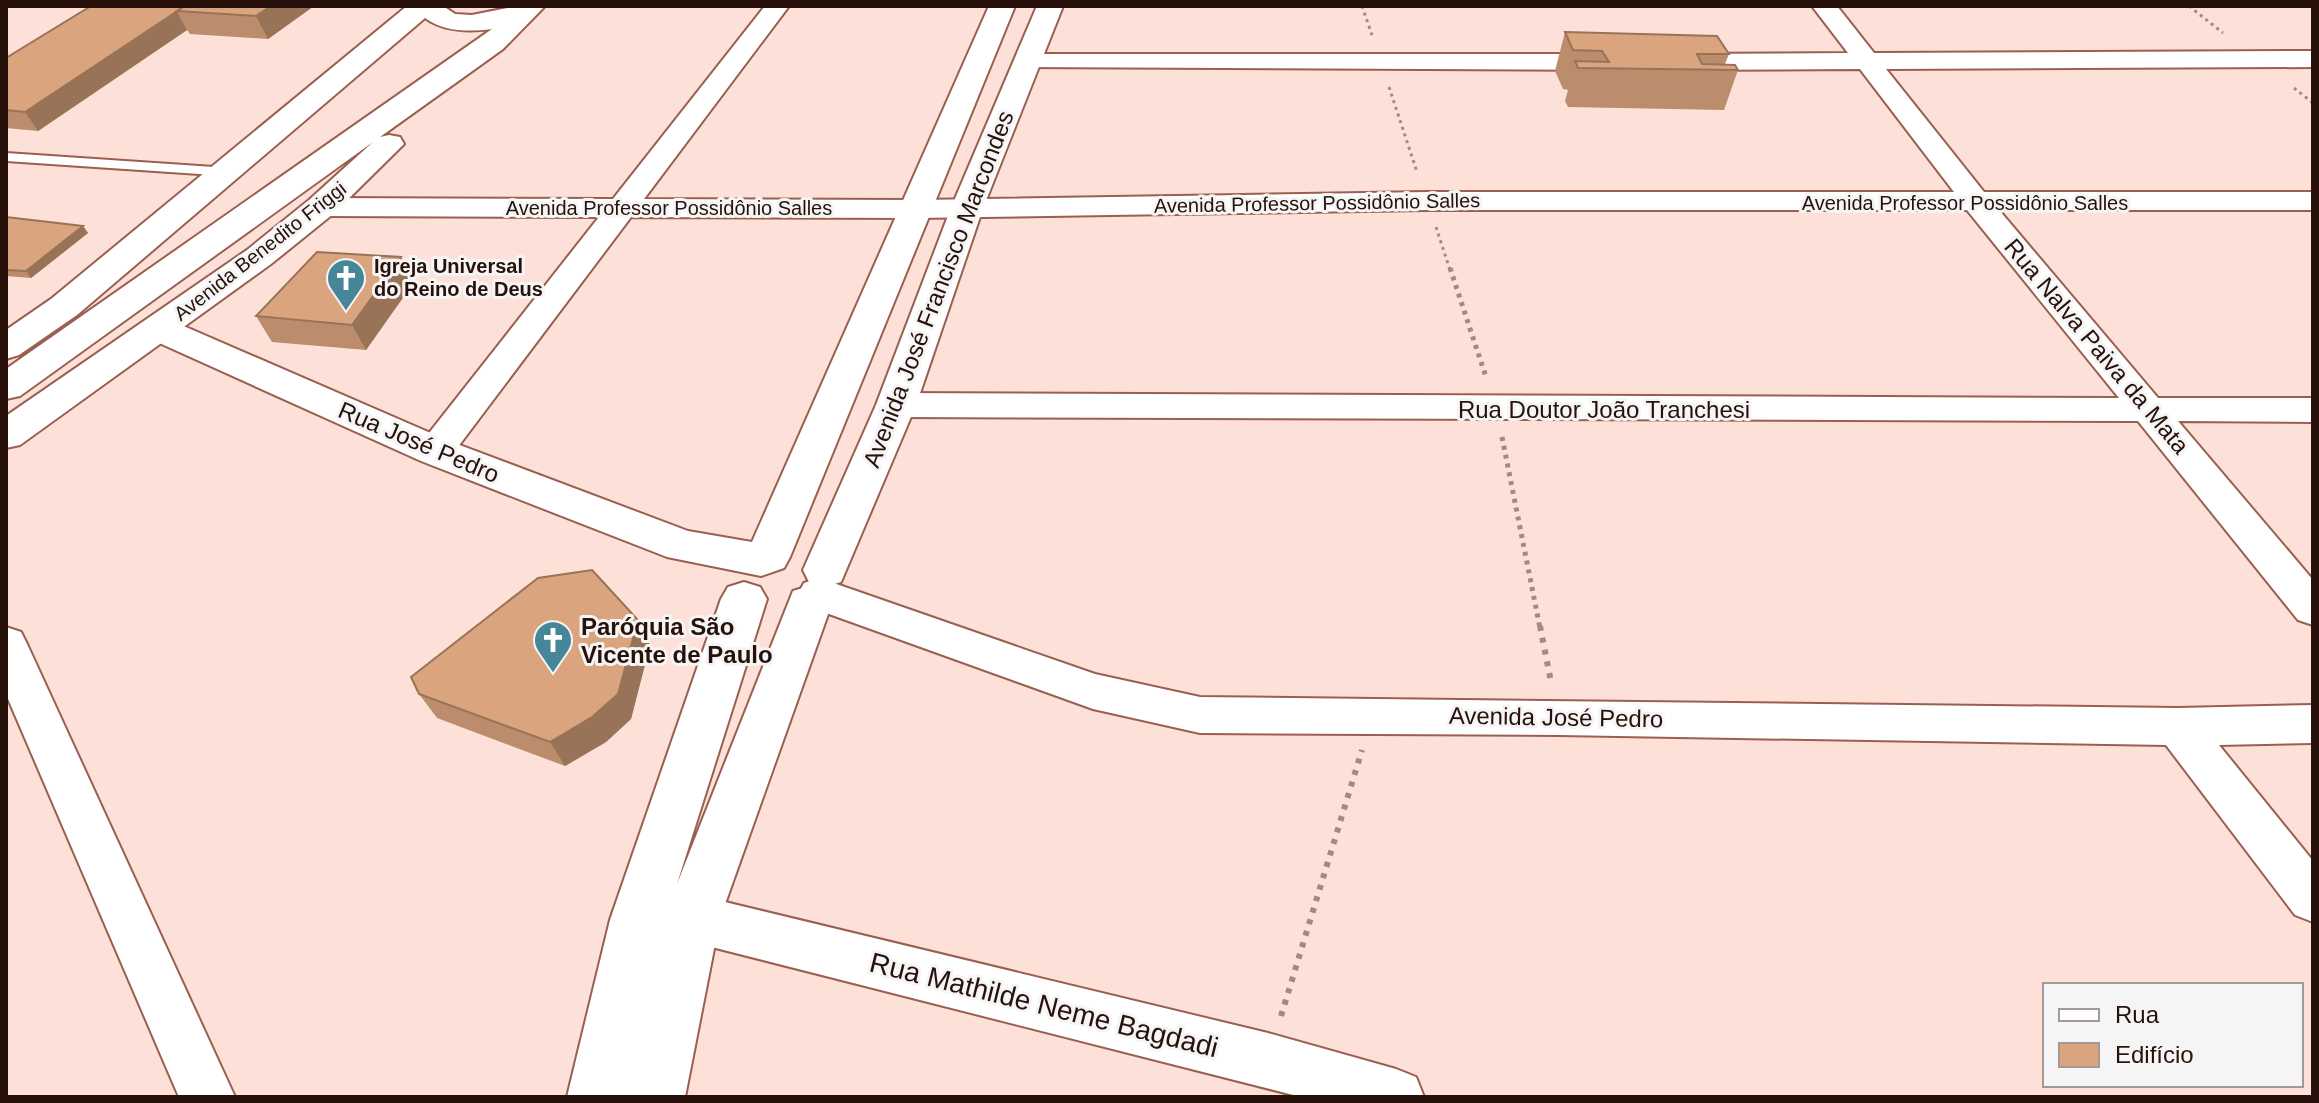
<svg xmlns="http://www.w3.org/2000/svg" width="2319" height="1103" font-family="Arial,sans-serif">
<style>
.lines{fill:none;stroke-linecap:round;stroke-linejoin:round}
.service-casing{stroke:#9a5f4f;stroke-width:4}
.minor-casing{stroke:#9a5f4f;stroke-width:4}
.tertiary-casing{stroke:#9a5f4f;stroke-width:4}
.primary-casing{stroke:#9a5f4f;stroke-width:4}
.path-far2{stroke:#a38982;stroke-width:3;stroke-dasharray:3 4;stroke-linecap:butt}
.path-far1{stroke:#a38982;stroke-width:5;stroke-dasharray:4 5;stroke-linecap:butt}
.path{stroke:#a38982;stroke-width:6;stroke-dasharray:5 7;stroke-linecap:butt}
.service{fill:#fff;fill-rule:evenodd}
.minor{fill:#fff;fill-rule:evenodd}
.tertiary{fill:#fff;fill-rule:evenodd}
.primary{fill:#fff;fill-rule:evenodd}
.wall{fill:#bb8d6c}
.shaded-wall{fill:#997358}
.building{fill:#daa47e;stroke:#997358;stroke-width:2}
.labels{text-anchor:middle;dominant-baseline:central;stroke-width:6;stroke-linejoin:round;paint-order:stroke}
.far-street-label{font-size:20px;fill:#28110a;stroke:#f5f5f5}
.far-poi-label{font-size:20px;font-weight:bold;fill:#28110a;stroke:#f5f5f5;text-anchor:start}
.street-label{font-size:24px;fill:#28110a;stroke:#f5f5f5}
.poi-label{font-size:24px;font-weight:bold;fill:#28110a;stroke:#f5f5f5;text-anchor:start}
.near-street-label{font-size:28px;fill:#28110a;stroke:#f5f5f5}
</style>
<rect width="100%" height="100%" fill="#fde1d9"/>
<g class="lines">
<!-- service casing -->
<g class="service-casing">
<path id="service" d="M6,153L229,168L236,172L229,176L6,161Z"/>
</g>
<!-- minor casing -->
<g class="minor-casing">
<g id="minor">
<path d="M765,6H789L644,199L917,200L1427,192H1954L1860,69L1673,70L1664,67L1660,62L1664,57L1673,54L1848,53L1812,6H1837L1874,53L2313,51V67L1886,69L1984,192H2313V210H1999L2158,398H2313V422L2178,421L2313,580V625L2298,620L2138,421L896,417L883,413L878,405L883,397L896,393L2119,398L1967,210H1427L917,218L631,217L448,460L435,464L422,460L416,451L422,442L599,217L321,216L310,213L306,207L310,201L321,198L613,199Z"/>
<path d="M1027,54H1613L1622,57L1626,62L1622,67L1613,70L1018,67L1014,62L1018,57Z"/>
<path d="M819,578L1095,674L1200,697L2178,708L2313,705V743L2219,745L2313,861V922L2295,915L2166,745L1559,735L1200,733L1093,709L804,605L798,594L804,583Z"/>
<path d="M6,627L21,632L27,644L235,1097H179L6,694Z"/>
<path d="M692,894L1268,1033L1396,1069L1416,1077L1424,1097H1301L692,942L674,935L667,918L674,901Z"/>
</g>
</g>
<!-- tertiary casing -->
<g class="tertiary-casing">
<g id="tertiary">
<path d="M989,6H1015L790,557L784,568L761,576L667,557L421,461L146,337L141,329L146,321L159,318L172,321L449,441L688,531L752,542Z"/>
<path d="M1037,6H1063L983,208L916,405L841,582L825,587L809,582L803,570L876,405L951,208Z"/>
<path d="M744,582L760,587L767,599L677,884L793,591L809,586L825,591L832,603L720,918L685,1097H567L610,920L721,599L728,587Z"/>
</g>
</g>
<!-- primary casing -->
<g class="primary-casing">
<path id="primary" d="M407,6H443L455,14L472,15L517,6H545L503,49L380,137L389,135L400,137L404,144L333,214L271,264L20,445L6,448V416L247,250L309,200L373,142L20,396L6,399V369L492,29C469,32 444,32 425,18L77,315L19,355L6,359V330L51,299Z"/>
</g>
<!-- path-far2 -->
<g class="path-far2">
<path d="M1362,6L1372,35"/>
<path d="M2189,6L2223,33"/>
<path d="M1389,87L1417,172"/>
<path d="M2294,88L2313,103"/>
<path d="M1436,227L1450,270"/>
</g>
<!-- path-far1 -->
<g class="path-far1">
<path d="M1450,268L1486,377"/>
<path d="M1502,437L1540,628"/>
</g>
<!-- path -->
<g class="path">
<path d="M1540,626L1551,682"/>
<path d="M1281,1016L1362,750"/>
</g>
<!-- service -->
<use href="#service" class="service"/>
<!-- minor -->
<use href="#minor" class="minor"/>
<!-- tertiary -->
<use href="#tertiary" class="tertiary"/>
<!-- primary -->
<use href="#primary" class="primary"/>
</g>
<!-- wall -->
<g class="wall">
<path d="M91,6H314L268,39L190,34L187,30L38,131L6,128V58Z"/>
<path d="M1565,32L1729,54L1725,64L1738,70L1724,110L1568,107L1565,101L1568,90L1563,89L1555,71Z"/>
<path d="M6,217L83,226L88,233L31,278L6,276Z"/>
<path d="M414,282L366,350L272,342L256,316Z"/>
<path d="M650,645L631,719L606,742L565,766L437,718L419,694Z"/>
</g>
<!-- shaded-wall -->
<g class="shaded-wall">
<path d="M271,6H314L268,39L256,16Z"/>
<path d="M177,12L187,30L38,131L25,112Z"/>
<path d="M83,226L88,233L31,278L26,271Z"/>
<path d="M401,257L414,282L366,350L352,325Z"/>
<path d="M638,620L650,645L631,719L606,742L565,766L550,742Z"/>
</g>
<!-- building -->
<g class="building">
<path d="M91,6H185L25,112L6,110V58Z"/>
<path d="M185,6H271L256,16L177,11Z"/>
<path d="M1565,32L1717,36L1729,54H1697L1702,64L1735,65L1738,70L1578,68L1575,61L1609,62L1602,51L1573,50Z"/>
<path d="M6,217L83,226L26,271L6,270Z"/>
<path d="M317,252L401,257L352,325L256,316Z"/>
<path d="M592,570L638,620L618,694L592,717L550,742L419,694L411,677L538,578Z"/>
</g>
<!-- icons -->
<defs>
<g id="church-pin" transform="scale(2)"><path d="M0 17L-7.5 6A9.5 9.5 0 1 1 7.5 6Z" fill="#458798" stroke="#f5f5f5"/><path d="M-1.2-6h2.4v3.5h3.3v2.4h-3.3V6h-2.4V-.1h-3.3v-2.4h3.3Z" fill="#fff"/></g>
</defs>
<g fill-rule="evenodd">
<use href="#church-pin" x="346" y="278"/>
<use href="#church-pin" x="553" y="640"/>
</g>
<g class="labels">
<!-- far-street labels -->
<g class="far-street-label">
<text transform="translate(1317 203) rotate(-1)">Avenida Professor Possidônio Salles</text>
<text x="1965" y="203">Avenida Professor Possidônio Salles</text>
<text x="669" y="208">Avenida Professor Possidônio Salles</text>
<text transform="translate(260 251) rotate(-38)">Avenida Benedito Friggi</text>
</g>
<!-- far-poi labels -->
<g class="far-poi-label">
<text x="374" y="266">Igreja Universal<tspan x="374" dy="23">do Reino de Deus</tspan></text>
</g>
<!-- street labels -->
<g class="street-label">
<text transform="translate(938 289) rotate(-69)">Avenida José Francisco Marcondes</text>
<text transform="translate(2097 346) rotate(50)">Rua Nalva Paiva da Mata</text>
<text x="1604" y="409">Rua Doutor João Tranchesi</text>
<text transform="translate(419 442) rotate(23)">Rua José Pedro</text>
<text transform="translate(1556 717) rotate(1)">Avenida José Pedro</text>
</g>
<!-- poi labels -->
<g class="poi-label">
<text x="581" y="626">Paróquia São<tspan x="581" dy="28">Vicente de Paulo</tspan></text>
</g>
<!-- near-street labels -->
<g class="near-street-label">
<text transform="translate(1044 1005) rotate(14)">Rua Mathilde Neme Bagdadi</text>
</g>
</g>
<!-- border -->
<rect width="2319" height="1103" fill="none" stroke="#28110a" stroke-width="16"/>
<!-- legend -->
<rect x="2043" y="983" width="260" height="104" fill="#f5f5f5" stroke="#a39a97" stroke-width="2"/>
<rect x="2059" y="1009" width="40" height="12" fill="#ffffff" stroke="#a39a97" stroke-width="2"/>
<text x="2115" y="1023" font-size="24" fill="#28110a">Rua</text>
<rect x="2059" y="1043" width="40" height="24" fill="#daa47e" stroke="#a39a97" stroke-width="2"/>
<text x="2115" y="1063" font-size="24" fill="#28110a">Edifício</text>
</svg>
